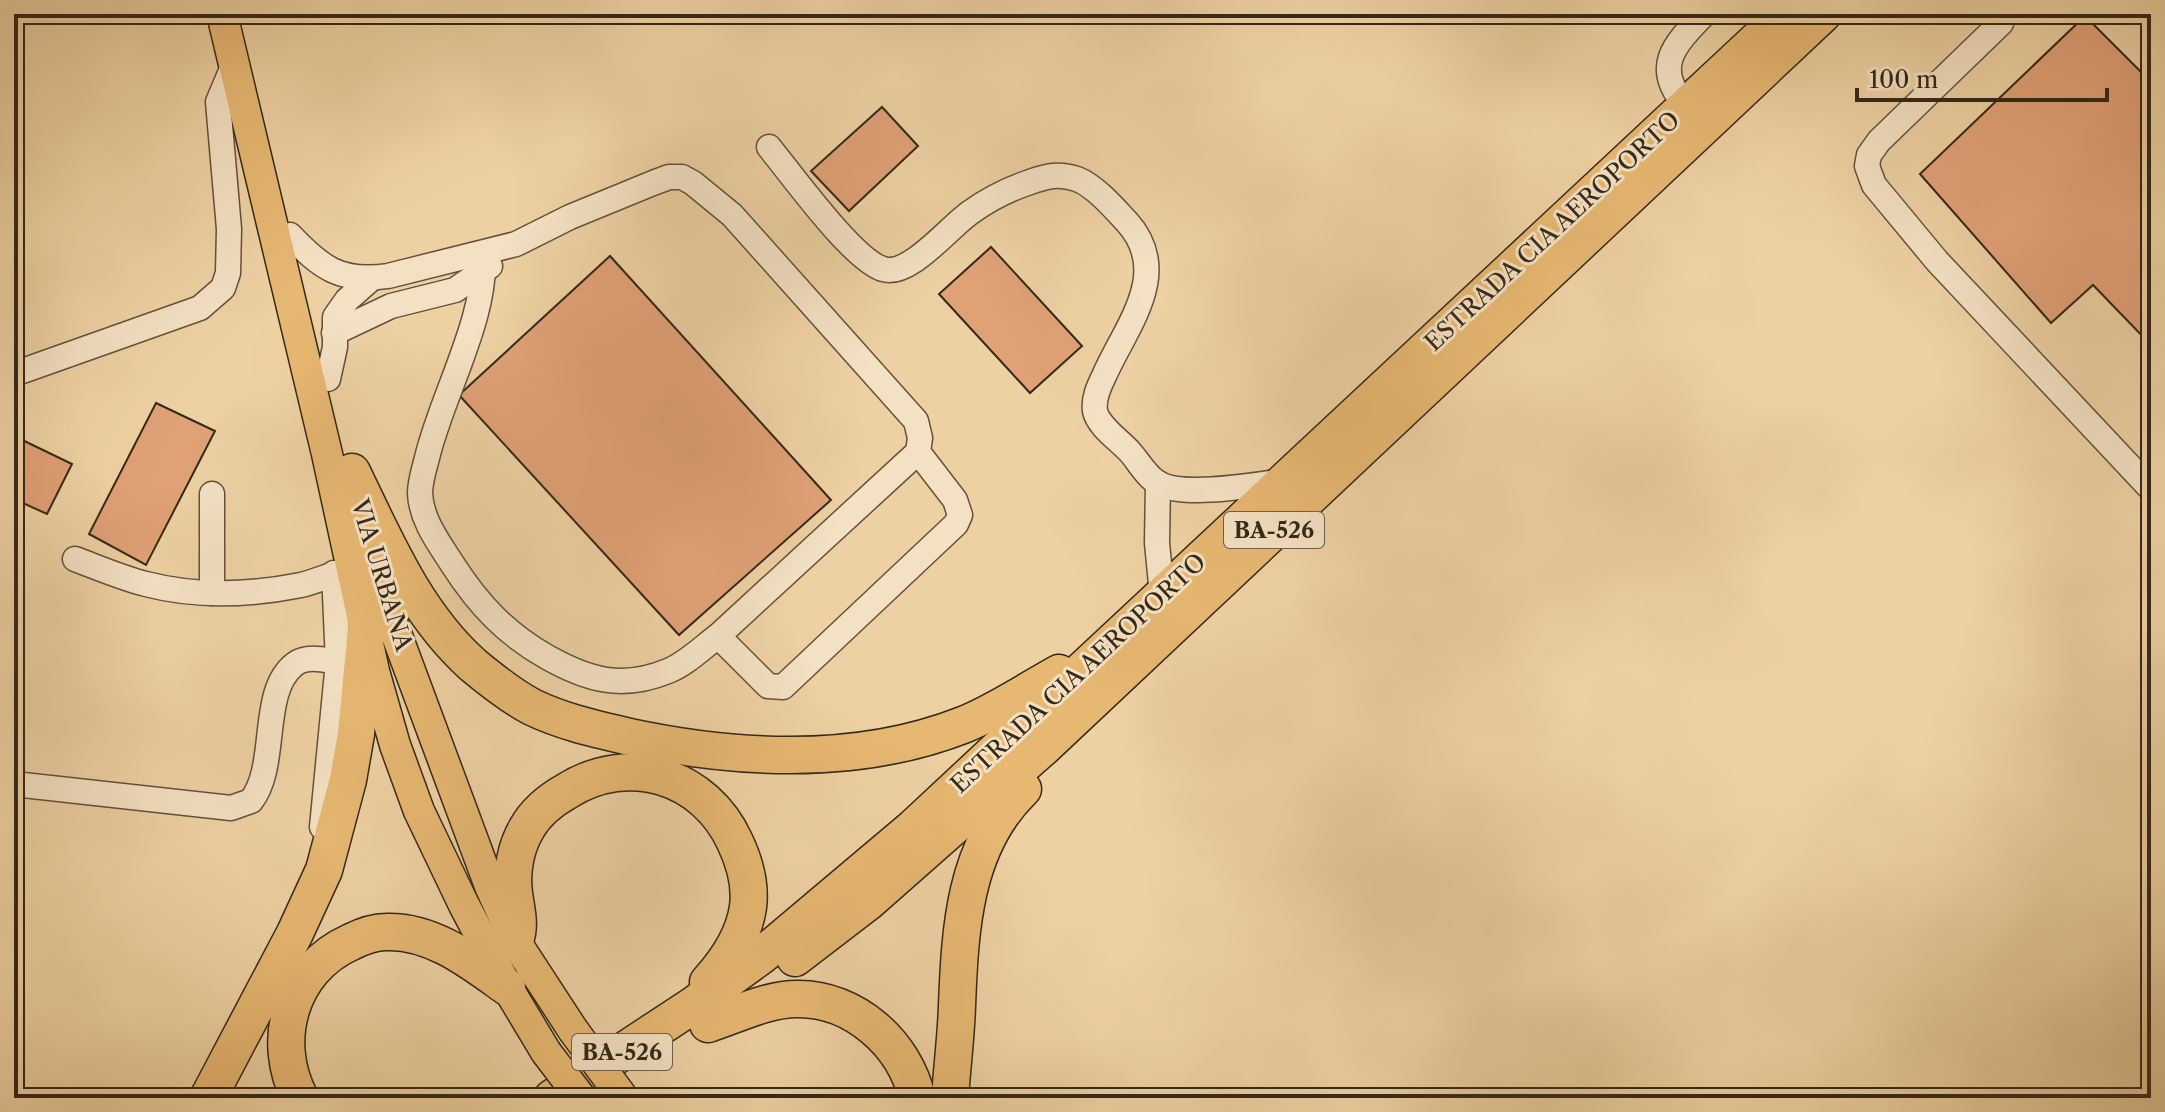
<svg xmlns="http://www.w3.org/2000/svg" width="2165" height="1112" font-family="'Libre Caslon Text',serif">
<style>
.building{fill:#e1a177;stroke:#342818;stroke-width:2}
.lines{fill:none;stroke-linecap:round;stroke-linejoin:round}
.minor-casing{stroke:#62523b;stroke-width:27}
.major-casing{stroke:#342818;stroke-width:33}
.highway-casing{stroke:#342818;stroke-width:39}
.minor{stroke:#f4e1c3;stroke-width:24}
.major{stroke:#e7b872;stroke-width:30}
.highway{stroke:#e7b872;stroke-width:36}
.major-bridge-casing{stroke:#342818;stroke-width:33;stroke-linecap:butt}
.major-bridge{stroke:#e7b872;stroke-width:30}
.labels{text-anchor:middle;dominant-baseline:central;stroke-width:6;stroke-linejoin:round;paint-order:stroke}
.shield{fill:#f4e1c3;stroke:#6e604b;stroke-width:2}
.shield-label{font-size:22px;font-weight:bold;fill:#342818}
.street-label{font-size:24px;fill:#342818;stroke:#f4e1c3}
</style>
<rect width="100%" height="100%" fill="#eed1a3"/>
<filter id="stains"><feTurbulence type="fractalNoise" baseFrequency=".0025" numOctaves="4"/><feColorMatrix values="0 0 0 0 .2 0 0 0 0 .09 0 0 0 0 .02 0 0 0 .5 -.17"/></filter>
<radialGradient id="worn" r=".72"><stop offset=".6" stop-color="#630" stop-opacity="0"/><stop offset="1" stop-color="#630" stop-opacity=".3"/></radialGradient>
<!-- building -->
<g class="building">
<path d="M2085,16L2151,82V345L2093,285L2051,323L1920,174Z"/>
<path d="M882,107L918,146L849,211L811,171Z"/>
<path d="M991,247L1082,346L1030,393L939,294Z"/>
<path d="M610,256L831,500L679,635L459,395Z"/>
<path d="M156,403L215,431L146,565L89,534Z"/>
<path d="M14,436L72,464L47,514L14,499Z"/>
</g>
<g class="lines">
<!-- minor casing -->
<g class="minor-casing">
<g id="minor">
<path d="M2001,23L1879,141L1869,155L1867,166L1874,185L1937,261L2151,489"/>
<path d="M1686,106C1652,67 1674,45 1704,14"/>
<path d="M769,147C792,175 853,260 883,269C909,278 950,226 971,212C989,199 1009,189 1030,182C1047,176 1059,173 1077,179C1095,186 1114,208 1127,222C1173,273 1126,326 1104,376C1099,386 1093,399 1095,411C1098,426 1119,440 1130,452C1138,461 1147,477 1158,483C1182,498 1255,485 1283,481"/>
<path d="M290,235C321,268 341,283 388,276L516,244L570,217L653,183L669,177H682L693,183L732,215L916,421L920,438L918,452L955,500L960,515L956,524L783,687L768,686L718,636C703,647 686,664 668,671C622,690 588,680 547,657C506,634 478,604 453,565C439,543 421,520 420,493C420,482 424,469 427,458C441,397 490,312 482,253"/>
<path d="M334,333L391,306L455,290L490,266"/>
<path d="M14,374L200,308L223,288L228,273L229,229L218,102L234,64"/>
<path d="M328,379L335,347V317L347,300L372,278"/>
<path d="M1158,483L1157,543L1162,594"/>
<path d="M212,494V593"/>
<path d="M75,559C99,568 122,578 146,584C196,597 251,595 301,585C317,581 332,574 349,570"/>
<path d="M718,636L918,452"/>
<path d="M14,784L231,808L251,801C279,766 259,691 295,664C307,655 325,660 338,662L334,573"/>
<path d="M322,827L338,662"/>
</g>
</g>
<!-- major casing -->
<g class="major-casing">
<g id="major">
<path d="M222,14L327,454L374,671L395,745L419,811L463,903L507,987L546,1052"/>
<path d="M365,520L390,617L490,886L515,941L573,1030"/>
</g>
</g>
<!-- highway casing -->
<g class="highway-casing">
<g id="highway">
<path d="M352,472C385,540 415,613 473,665C491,680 511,696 532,707C563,722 596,729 630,737C739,760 858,766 963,725C996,712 1028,690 1059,673"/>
<path d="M515,941C521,924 516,910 514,893C511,871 516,846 527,828C536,812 551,800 567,791C629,752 705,776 735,842C745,863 751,884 748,907C744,936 727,961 708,982"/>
<path d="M795,958L868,902L1045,746L1823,14"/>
<path d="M708,1024C736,1015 767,999 797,999C854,998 905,1044 917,1098"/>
<path d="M208,1098L295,933L324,870L348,780L356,734L366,629"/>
<path d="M300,1098C270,1041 290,969 351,942C361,937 374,932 386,932C432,930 472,962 507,987"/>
<path d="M552,1098L692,1006L761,956L913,828L1785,14"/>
<path d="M950,1098C952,1067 956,1037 957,1006C960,929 964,846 1023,789"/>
</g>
</g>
<!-- minor -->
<use href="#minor" class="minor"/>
<!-- major -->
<use href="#major" class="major"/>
<!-- highway -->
<use href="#highway" class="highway"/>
<!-- major-bridge casing -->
<g class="major-bridge-casing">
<g id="major-bridge">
<path d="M573,1030L623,1098"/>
<path d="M546,1052L581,1098"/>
</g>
</g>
<!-- major-bridge -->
<use href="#major-bridge" class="major-bridge"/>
</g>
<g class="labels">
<!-- shield labels -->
<g class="shield">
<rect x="1224" y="512" width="100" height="36" rx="6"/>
<rect x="572" y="1034" width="100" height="36" rx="6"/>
</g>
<g class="shield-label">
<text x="1274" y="530">BA-526</text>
<text x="622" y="1052">BA-526</text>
</g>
<!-- street labels -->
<g class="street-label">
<text transform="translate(1552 231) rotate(-43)">ESTRADA CIA AEROPORTO</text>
<text transform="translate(382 575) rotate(73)">VIA URBANA</text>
<text transform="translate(1078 673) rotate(-43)">ESTRADA CIA AEROPORTO</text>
</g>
</g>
<!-- margin -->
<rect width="2165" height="1112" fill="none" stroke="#eed1a3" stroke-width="48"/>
<rect x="16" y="16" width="2133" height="1080" fill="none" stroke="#342818" stroke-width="4"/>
<rect x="24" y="24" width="2117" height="1064" fill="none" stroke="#342818" stroke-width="2"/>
<!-- scale -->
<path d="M1857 88v12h250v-12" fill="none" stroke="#342818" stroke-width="4"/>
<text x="1869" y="88" font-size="24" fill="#342818" stroke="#f4e1c3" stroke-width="6" paint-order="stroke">100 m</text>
<rect width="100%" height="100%" filter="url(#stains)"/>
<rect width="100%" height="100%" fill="url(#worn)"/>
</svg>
